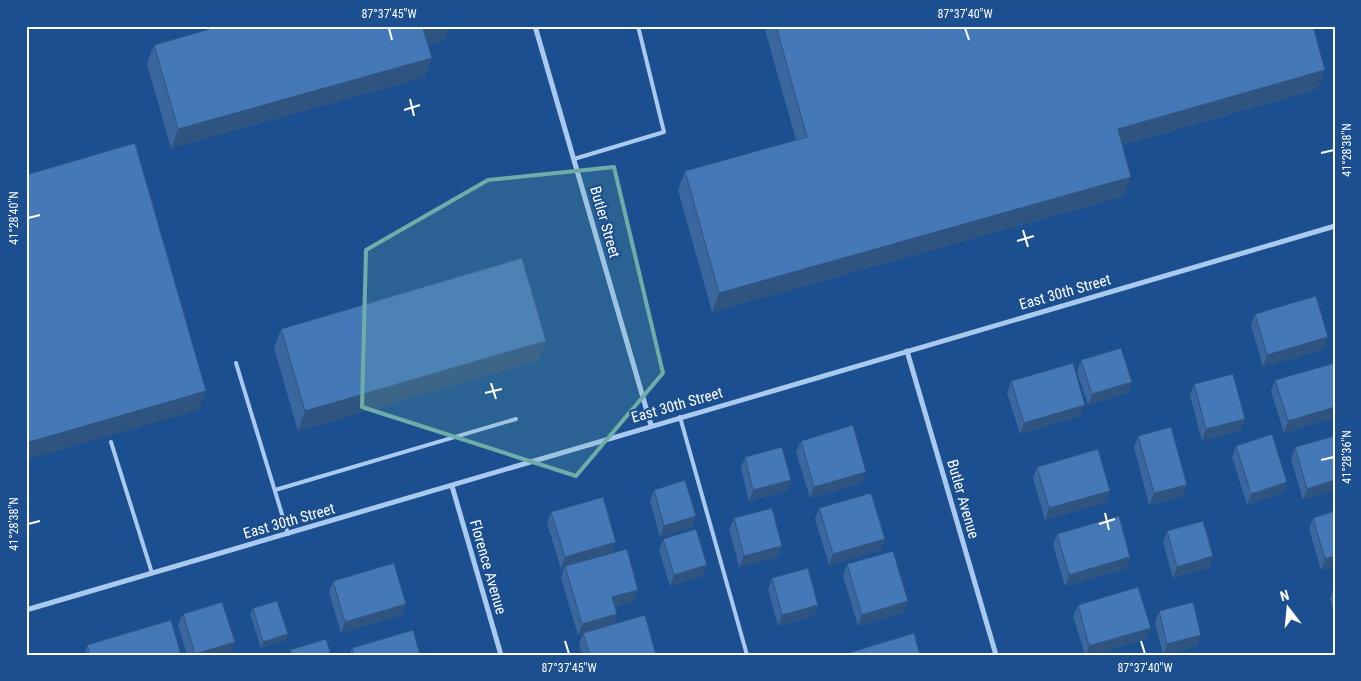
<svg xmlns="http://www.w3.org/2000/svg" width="1361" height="681" font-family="'Roboto Condensed',sans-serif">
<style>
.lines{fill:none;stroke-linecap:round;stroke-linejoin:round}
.lane{stroke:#a9c9ee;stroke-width:4}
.street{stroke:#a9c9ee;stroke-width:5}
.wall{fill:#3a679d}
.shaded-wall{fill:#305480}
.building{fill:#4478b7;stroke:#305480}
.marked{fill:#6fada8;fill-opacity:0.2;stroke:#6fada8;stroke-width:4;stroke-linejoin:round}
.ticks{fill:none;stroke:#fff;stroke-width:2}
.labels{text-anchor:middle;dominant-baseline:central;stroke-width:4.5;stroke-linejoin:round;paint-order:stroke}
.street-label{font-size:15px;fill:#fff;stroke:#1b4f8f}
.neatline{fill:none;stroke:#fff;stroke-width:2}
.ticks-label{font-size:12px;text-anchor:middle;fill:#fff}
</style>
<rect width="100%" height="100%" fill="#1b4f8f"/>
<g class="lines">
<!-- lane -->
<g class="lane">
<path d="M574,159L664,132L638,26"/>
<path d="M236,363L288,534"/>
<path d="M680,417L747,655"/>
<path d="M111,442L152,573"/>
<path d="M275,490L516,419"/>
</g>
<!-- street -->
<g class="street">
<path d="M535,26L651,425"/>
<path d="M907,351L996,655"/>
<path d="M452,486L501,655"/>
<path d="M26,610L1335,226"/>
</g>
</g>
<!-- wall -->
<g class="wall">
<path d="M764,26H1313L1318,89L1122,145L1124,196L712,312L678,190L685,171L796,140Z"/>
<path d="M445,40L428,45L425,77L171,148L147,64L154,45Z"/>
<path d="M1255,314L1324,349L1263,367L1251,325Z"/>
<path d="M281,329L539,360L298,431L274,348Z"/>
<path d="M1081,360L1132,382L1128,393L1088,405L1077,372Z"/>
<path d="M1335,363V417L1284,433L1271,391L1275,380Z"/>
<path d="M1011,381L1080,416L1020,434L1007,393Z"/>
<path d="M1194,384L1245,419L1241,430L1202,441L1190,395Z"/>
<path d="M1138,436L1183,496L1149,505L1134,447Z"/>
<path d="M1335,436L1303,500L1291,459L1295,447Z"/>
<path d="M801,441L862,483L810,498L796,452Z"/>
<path d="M1236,446L1283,493L1247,505L1232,457Z"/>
<path d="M745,457L791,480L787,491L749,501L741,468Z"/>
<path d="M1037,467L1106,502L1045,520L1033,478Z"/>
<path d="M654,490L696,516L692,527L660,537L650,501Z"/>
<path d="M819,508L885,539L881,550L829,565L815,519Z"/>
<path d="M1335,511V566L1321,570L1309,529L1313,518Z"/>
<path d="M551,512L616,542L612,553L634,601L615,607L617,614L613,624L656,655H582L579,644L583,633L578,635L561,578L564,568L561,569L547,523Z"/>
<path d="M734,518L782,546L778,557L739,567L729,529Z"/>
<path d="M1167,531L1213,556L1209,568L1173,578L1163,542Z"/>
<path d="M1057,534L1126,569L1065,586L1053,545Z"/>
<path d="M663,539L703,576L670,586L659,550Z"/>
<path d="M847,564L904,613L858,626L843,576Z"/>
<path d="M772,578L814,616L778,626L768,589Z"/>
<path d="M333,581L406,604L402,615L341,633L329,592Z"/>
<path d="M1334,588H1335V615L1330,599Z"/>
<path d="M1078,605L1151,628L1146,639L1093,655H1085L1073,616Z"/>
<path d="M253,608L286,640L261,648L250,614Z"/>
<path d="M1159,611L1197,646L1163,655L1155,622Z"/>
<path d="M183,614L231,653L226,655H187L178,625Z"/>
<path d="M87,645L181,655H84Z"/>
<path d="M352,648L420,655H349Z"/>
</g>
<!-- shaded-wall -->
<g class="shaded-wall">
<path d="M434,26H450L445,40L416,48L423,29Z"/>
<path d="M432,58L425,77L171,148L178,129Z"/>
<path d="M1325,70L1318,89L1111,148L1118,129Z"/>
<path d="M1131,177L1124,196L712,312L719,293Z"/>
<path d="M1328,337L1324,349L1263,367L1267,355Z"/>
<path d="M546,341L539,360L298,431L305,411Z"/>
<path d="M1132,382L1128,393L1088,405L1092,394Z"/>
<path d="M206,391L199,410L26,460V443Z"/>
<path d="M1085,405L1080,416L1020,434L1024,423Z"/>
<path d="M1335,407V417L1284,433L1288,421Z"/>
<path d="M1245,419L1241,430L1202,441L1206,429Z"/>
<path d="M866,472L862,483L810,498L814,487Z"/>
<path d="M791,480L787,491L749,501L753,490Z"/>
<path d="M1335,480V490L1303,500L1307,489Z"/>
<path d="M1287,482L1283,493L1247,505L1251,494Z"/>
<path d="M1187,485L1183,496L1149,505L1154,493Z"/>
<path d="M1110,491L1106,502L1045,520L1049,508Z"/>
<path d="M696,516L692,527L660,537L664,526Z"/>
<path d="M885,539L881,550L829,565L833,554Z"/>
<path d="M616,542L612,553L565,566L564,568L561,569L565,557Z"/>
<path d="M782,546L778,557L739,567L744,556Z"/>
<path d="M1213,556L1209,568L1173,578L1177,567Z"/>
<path d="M1335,556V566L1321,570L1325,559Z"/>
<path d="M1130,557L1126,569L1065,586L1069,575Z"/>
<path d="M707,565L703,576L670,586L674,575Z"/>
<path d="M638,590L634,601L608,609L612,597Z"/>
<path d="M908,601L904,613L858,626L862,615Z"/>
<path d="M406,604L402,615L341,633L345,622Z"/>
<path d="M818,605L814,616L778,626L782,615Z"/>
<path d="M617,614L613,625L578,635L582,624Z"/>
<path d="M1151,628L1146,639L1093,655H1086L1089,646Z"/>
<path d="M288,634L286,640L261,648L263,642Z"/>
<path d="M1201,635L1197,646L1163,655L1167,644Z"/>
<path d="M235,642L231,653L226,655H194Z"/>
</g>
<!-- building -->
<g class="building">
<path d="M220,26H434L423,29L432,58L178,129L154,45Z"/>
<path d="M776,26H1313L1325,70L1118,129L1131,177L719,293L685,171L807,137Z"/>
<path d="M135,143L206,391L26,443V175Z"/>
<path d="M522,258L546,341L305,411L281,329Z"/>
<path d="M1316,296L1328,337L1267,355L1255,314Z"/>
<path d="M1121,348L1132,382L1092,394L1081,360Z"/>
<path d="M1073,363L1085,405L1024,423L1011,381Z"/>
<path d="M1335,363V407L1288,421L1275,380Z"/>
<path d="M1233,374L1245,419L1206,429L1194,384Z"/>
<path d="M853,425L866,472L814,487L801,441Z"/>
<path d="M1171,427L1187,485L1154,493L1138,436Z"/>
<path d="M1272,434L1287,482L1251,494L1236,446Z"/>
<path d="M1335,436V480L1307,489L1295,447Z"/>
<path d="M782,447L791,480L753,490L745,457Z"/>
<path d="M1098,449L1110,491L1049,508L1037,467Z"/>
<path d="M685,480L696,516L664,526L654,490Z"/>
<path d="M871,493L885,539L833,554L819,508Z"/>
<path d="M603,497L616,542L565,557L551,512Z"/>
<path d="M772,508L782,546L744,556L734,518Z"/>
<path d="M1335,511V556L1325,559L1313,518Z"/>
<path d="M1119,516L1130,557L1069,575L1057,534Z"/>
<path d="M1203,521L1213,556L1177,567L1167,531Z"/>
<path d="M696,529L707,565L674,575L663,539Z"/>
<path d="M627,549L638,590L612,597L617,614L582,624L565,566Z"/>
<path d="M893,551L908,601L862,615L847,564Z"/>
<path d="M394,563L406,604L345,622L333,581Z"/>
<path d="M808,568L818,605L782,615L772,578Z"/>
<path d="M1138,587L1151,628L1089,646L1078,605Z"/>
<path d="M277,601L288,634L263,642L253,608Z"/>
<path d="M222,602L235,642L195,654L183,614Z"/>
<path d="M1193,602L1201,635L1167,644L1159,611Z"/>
<path d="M645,615L656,655H590L583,633Z"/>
<path d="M171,620L181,655H90L87,645Z"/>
<path d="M413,630L420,655H354L352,648Z"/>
<path d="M914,633L920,655H842Z"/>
<path d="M326,639L331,655H292L290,650Z"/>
</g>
<!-- marked area -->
<path class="marked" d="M614,167L663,373L576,476L362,407L366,250L488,180Z"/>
<!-- ticks -->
<path class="ticks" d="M389,28L392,40M965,28L969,40M410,99L414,116M404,110L420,105M1321,153L1334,150M28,218L40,215M1023,230L1028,247M1017,241L1034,236M491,383L496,399M485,393L502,389M1321,460L1334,457M1105,513L1109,530M28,524L40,521M1099,524L1115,519M565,641L569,654M1141,641L1145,654"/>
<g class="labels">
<!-- street labels -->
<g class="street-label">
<text transform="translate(605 222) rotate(74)">Butler Street</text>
<text transform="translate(1065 292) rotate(-16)">East 30th Street</text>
<text transform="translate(677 405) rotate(-16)">East 30th Street</text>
<text transform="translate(963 499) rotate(74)">Butler Avenue</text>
<text transform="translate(289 521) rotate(-16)">East 30th Street</text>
<text transform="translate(488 567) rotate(74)">Florence Avenue</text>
</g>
</g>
<!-- border -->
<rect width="1361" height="681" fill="none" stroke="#1b4f8f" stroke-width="55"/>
<!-- north arrow -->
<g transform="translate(1288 608) rotate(344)" stroke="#1b4f8f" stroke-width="4" paint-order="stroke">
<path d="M0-4L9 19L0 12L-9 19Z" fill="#ffffff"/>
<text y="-8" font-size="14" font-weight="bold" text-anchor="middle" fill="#ffffff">N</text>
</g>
<rect x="28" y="28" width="1306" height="626" class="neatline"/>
<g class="ticks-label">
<text x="389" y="18">87°37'45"W</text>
<text x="965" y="18">87°37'40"W</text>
<text transform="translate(1347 150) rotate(-90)" y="4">41°28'38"N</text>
<text transform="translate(14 218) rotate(-90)" y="4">41°28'40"N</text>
<text transform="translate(1347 457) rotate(-90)" y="4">41°28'36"N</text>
<text transform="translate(14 524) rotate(-90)" y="4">41°28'38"N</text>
<text x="569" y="672">87°37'45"W</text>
<text x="1145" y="672">87°37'40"W</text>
</g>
</svg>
